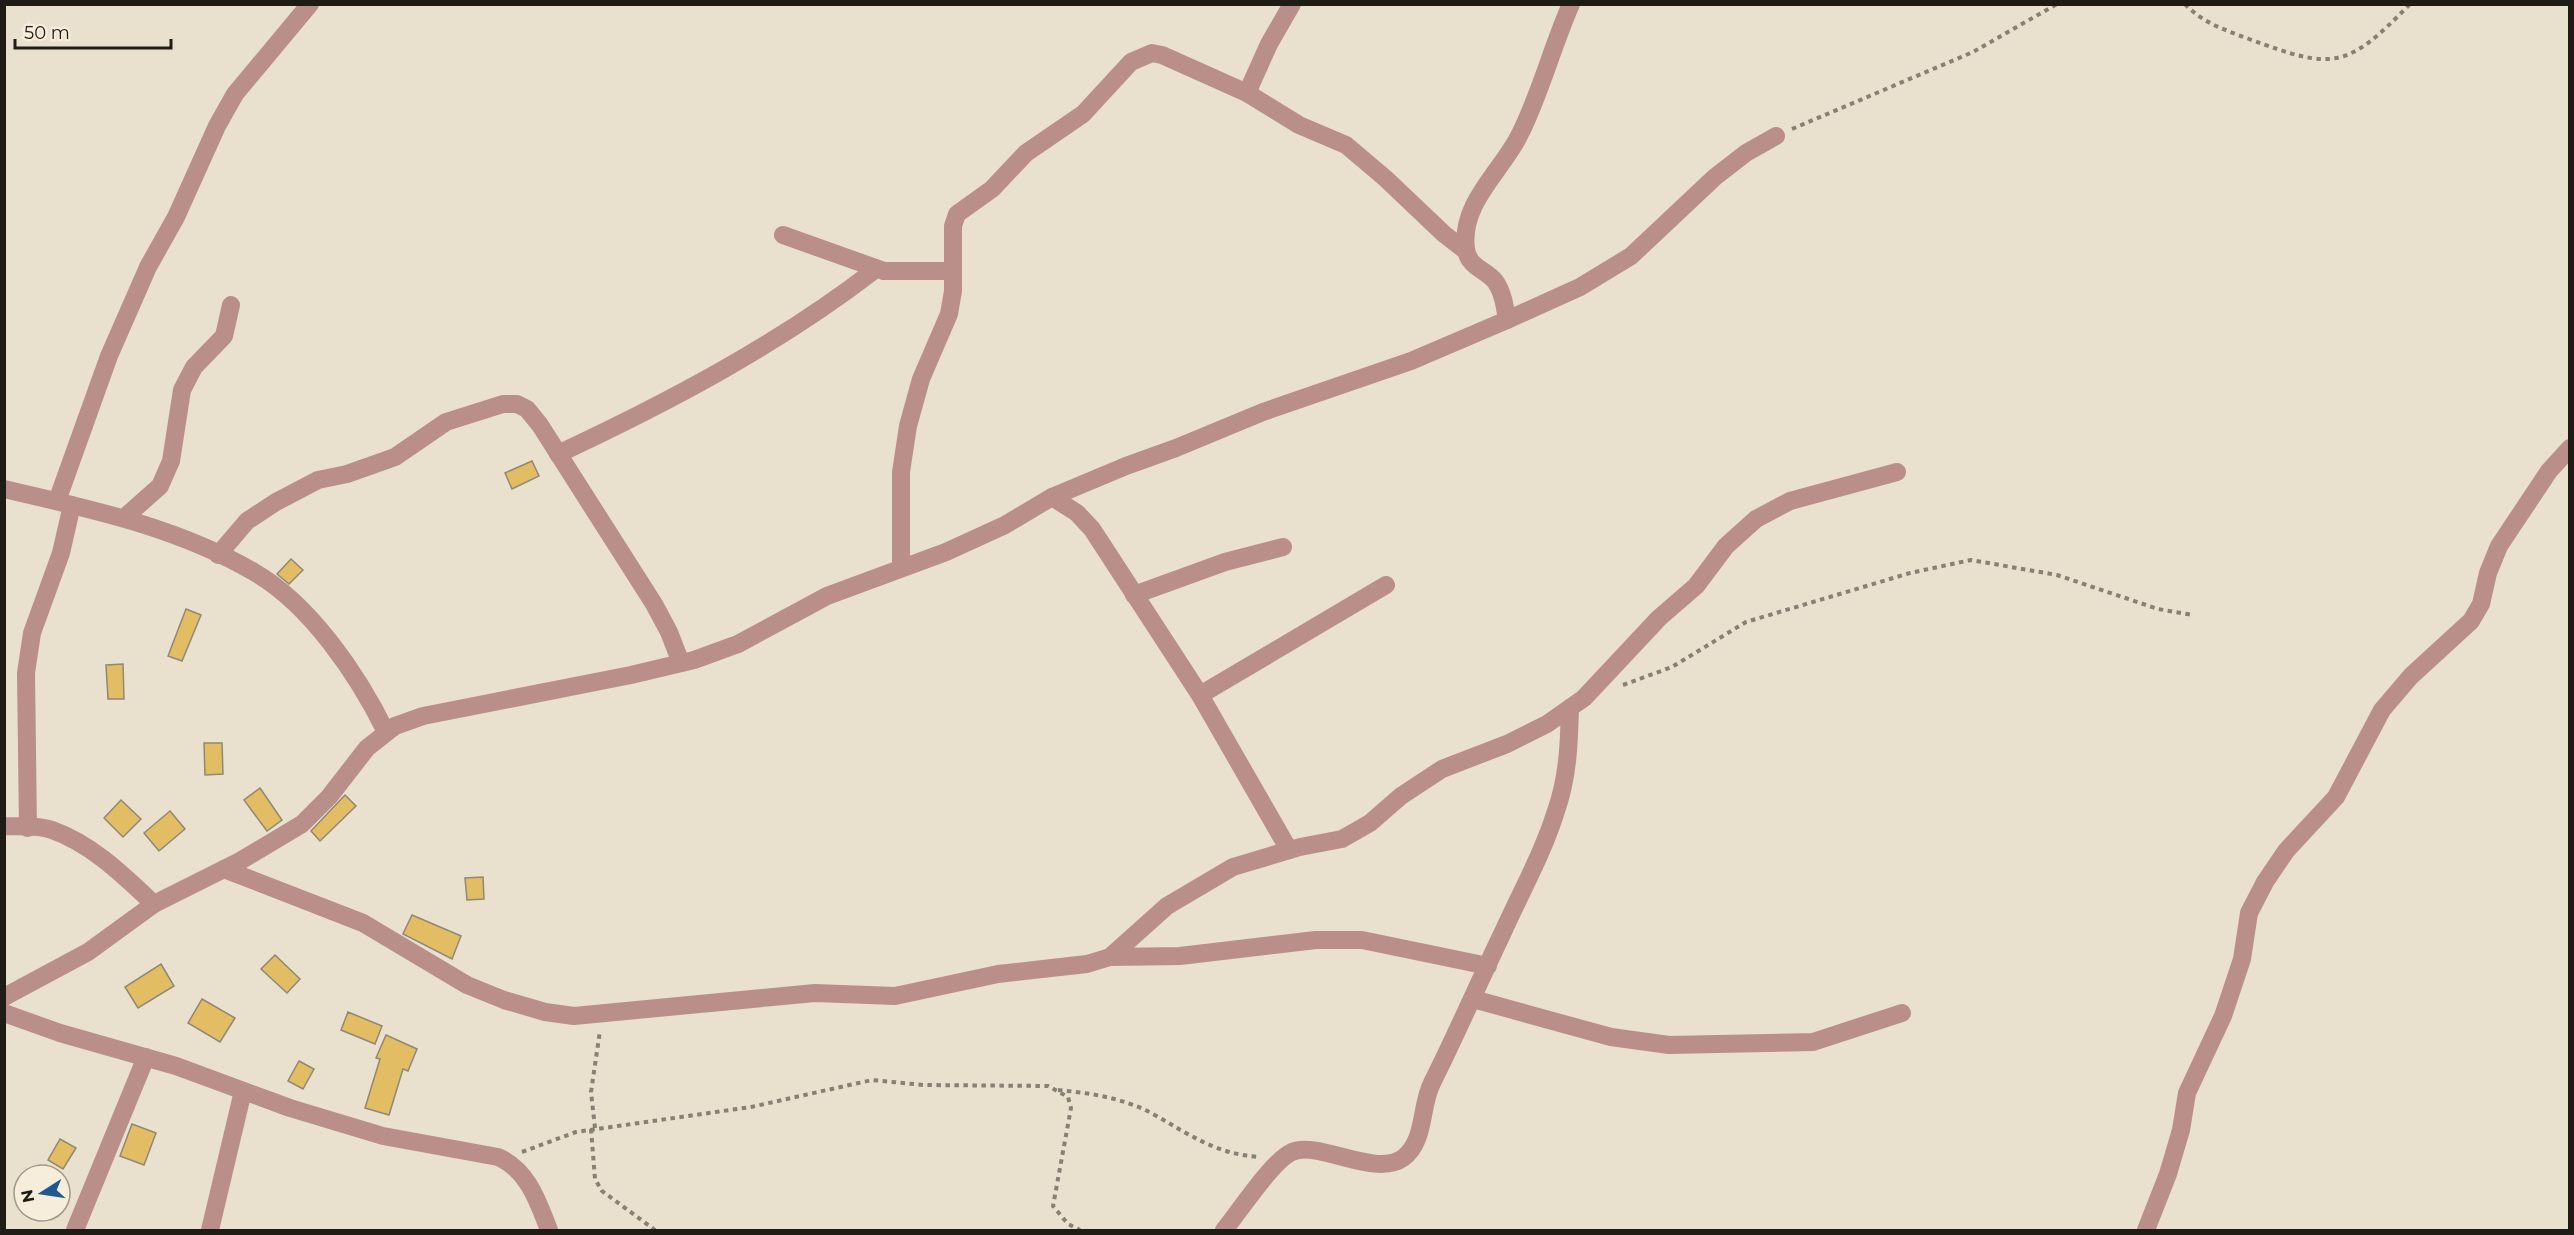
<svg xmlns="http://www.w3.org/2000/svg" width="2574" height="1235" font-family="Montserrat,sans-serif">
<style>
.building{fill:#e3bd63;stroke:#908877;stroke-width:1.5}
.lines{fill:none;stroke-linecap:round;stroke-linejoin:round}
.path{stroke:#878174;stroke-width:4;stroke-dasharray:4.5 4.5;stroke-linecap:butt}
.minor{stroke:#ba8f89;stroke-width:18}
</style>
<rect width="100%" height="100%" fill="#e9e0cd"/>
<!-- building -->
<g class="building">
<path d="M532,461L539,476L512,489L505,473Z"/>
<path d="M291,559L303,570L289,584L277,574Z"/>
<path d="M186,609L201,615L182,661L168,656Z"/>
<path d="M123,664L124,699H108L106,665Z"/>
<path d="M204,743H222L223,774L205,775Z"/>
<path d="M260,788L282,820L267,831L244,800Z"/>
<path d="M345,795L356,806L320,841L311,831Z"/>
<path d="M121,800L141,819L123,837L104,818Z"/>
<path d="M170,811L185,829L159,851L144,833Z"/>
<path d="M483,877L484,899L467,900L465,878Z"/>
<path d="M412,915L461,936L452,959L403,934Z"/>
<path d="M275,955L300,979L287,993L261,969Z"/>
<path d="M161,964L174,986L138,1008L125,987Z"/>
<path d="M202,999L235,1018L220,1042L188,1023Z"/>
<path d="M348,1012L382,1026L375,1044L341,1030Z"/>
<path d="M386,1035L417,1049L408,1071L403,1069L389,1115L365,1108L380,1059L376,1058Z"/>
<path d="M299,1061L314,1069L303,1089L288,1081Z"/>
<path d="M132,1124L156,1133L144,1165L120,1156Z"/>
<path d="M60,1139L76,1148L63,1169L48,1160Z"/>
</g>
<g class="lines">
<!-- path -->
<g class="path">
<path d="M2185,4C2203,23 2225,30 2249,39C2333,70 2346,70 2410,4"/>
<path d="M1792,129L1973,52L2057,4"/>
<path d="M1623,685L1672,667L1746,622L1910,573L1971,560L2057,575L2158,609L2193,615"/>
<path d="M1058,1090C1090,1093 1124,1098 1153,1114C1189,1134 1215,1154 1259,1157"/>
<path d="M595,1128L591,1092L600,1031"/>
<path d="M591,1129L595,1179L602,1191L655,1230"/>
<path d="M522,1152L576,1132L751,1107L872,1080L923,1085L1048,1086L1068,1097L1071,1108L1053,1206L1068,1224L1080,1230"/>
</g>
<!-- minor -->
<g class="minor">
<path d="M1247,93L1269,44L1292,4"/>
<path d="M783,235L884,271H953"/>
<path d="M1507,320C1505,307 1503,292 1495,281C1485,269 1468,267 1466,249C1460,204 1500,173 1519,136C1540,95 1552,47 1571,4"/>
<path d="M558,454C669,402 779,344 876,269"/>
<path d="M4,489C90,509 177,527 254,572C310,604 358,675 386,732"/>
<path d="M1052,497L1077,513L1092,529L1200,695L1289,850"/>
<path d="M57,501L109,356L148,267L176,217L217,126L235,94L310,4"/>
<path d="M124,518L160,486L171,461L182,390L194,367L224,336L231,305"/>
<path d="M218,555L247,521L276,502L318,480L347,474L395,457L446,422L503,404H517L527,409L540,425L654,604L669,632L681,663"/>
<path d="M901,567V472L908,426L921,379L949,314L953,291V226L957,214L992,189L1026,153L1083,114L1131,62L1152,53L1162,55L1247,93L1299,125L1346,145L1385,178L1444,234L1466,251"/>
<path d="M1134,595L1225,562L1283,547"/>
<path d="M1200,695L1386,585"/>
<path d="M4,826C19,827 38,825 52,830C92,844 124,876 154,904"/>
<path d="M28,828L26,673L32,633L61,553L72,505"/>
<path d="M224,869L363,923L467,985L504,1000L545,1012L574,1016L815,993L895,996L998,974L1087,964L1110,957L1167,906L1233,867L1300,847L1342,839L1370,823L1401,796L1442,769L1507,744L1547,724L1584,698L1659,618L1696,586L1726,546L1756,519L1790,501L1897,472"/>
<path d="M1110,957L1180,956L1316,940H1362L1488,966"/>
<path d="M4,997L88,952L154,904L240,861L302,824L329,797L367,748L395,726L423,716L631,675L694,660L738,644L827,596L946,552L1005,525L1052,497L1126,466L1176,448L1263,412L1411,361L1507,320L1580,287L1631,256L1715,177L1746,153L1776,136"/>
<path d="M1473,999L1611,1037L1669,1045L1813,1042L1902,1013"/>
<path d="M4,1013L60,1033L176,1066L290,1108L383,1136L498,1157C528,1170 538,1202 549,1230"/>
<path d="M75,1230L146,1057"/>
<path d="M210,1230L243,1091"/>
<path d="M1224,1230C1239,1212 1273,1160 1292,1152C1318,1140 1375,1178 1403,1158C1426,1141 1420,1106 1432,1083C1457,1033 1479,982 1503,932C1521,892 1543,853 1556,811C1568,777 1569,744 1570,708"/>
<path d="M2146,1230L2168,1174L2181,1130L2187,1093L2223,1016L2242,959L2249,913L2265,882L2286,851L2336,797L2382,710L2411,676L2471,621L2481,604L2488,573L2499,546L2549,471L2570,448"/>
</g>
</g>
<!-- border -->
<rect width="2574" height="1235" fill="none" stroke="#1f1c15" stroke-width="12"/>
<!-- north arrow -->
<g transform="translate(42 1193) rotate(258)"><circle r="28" fill="#f6edda" stroke="#a0998b" stroke-width="1.5"/>
<path d="M0-4.5L10 22L0 15L-10 22Z" fill="#1e5990"/>
<text y="-9" font-size="16" font-weight="bold" text-anchor="middle" fill="#1f1c15">N</text>
</g>
<!-- scale -->
<path d="M15 39v9h156v-9" fill="none" stroke="#1f1c15" stroke-width="3"/>
<text x="24" y="39" font-size="18" fill="#1f1c15" stroke="#f6edda" stroke-width="4.5" paint-order="stroke">50 m</text>
</svg>
